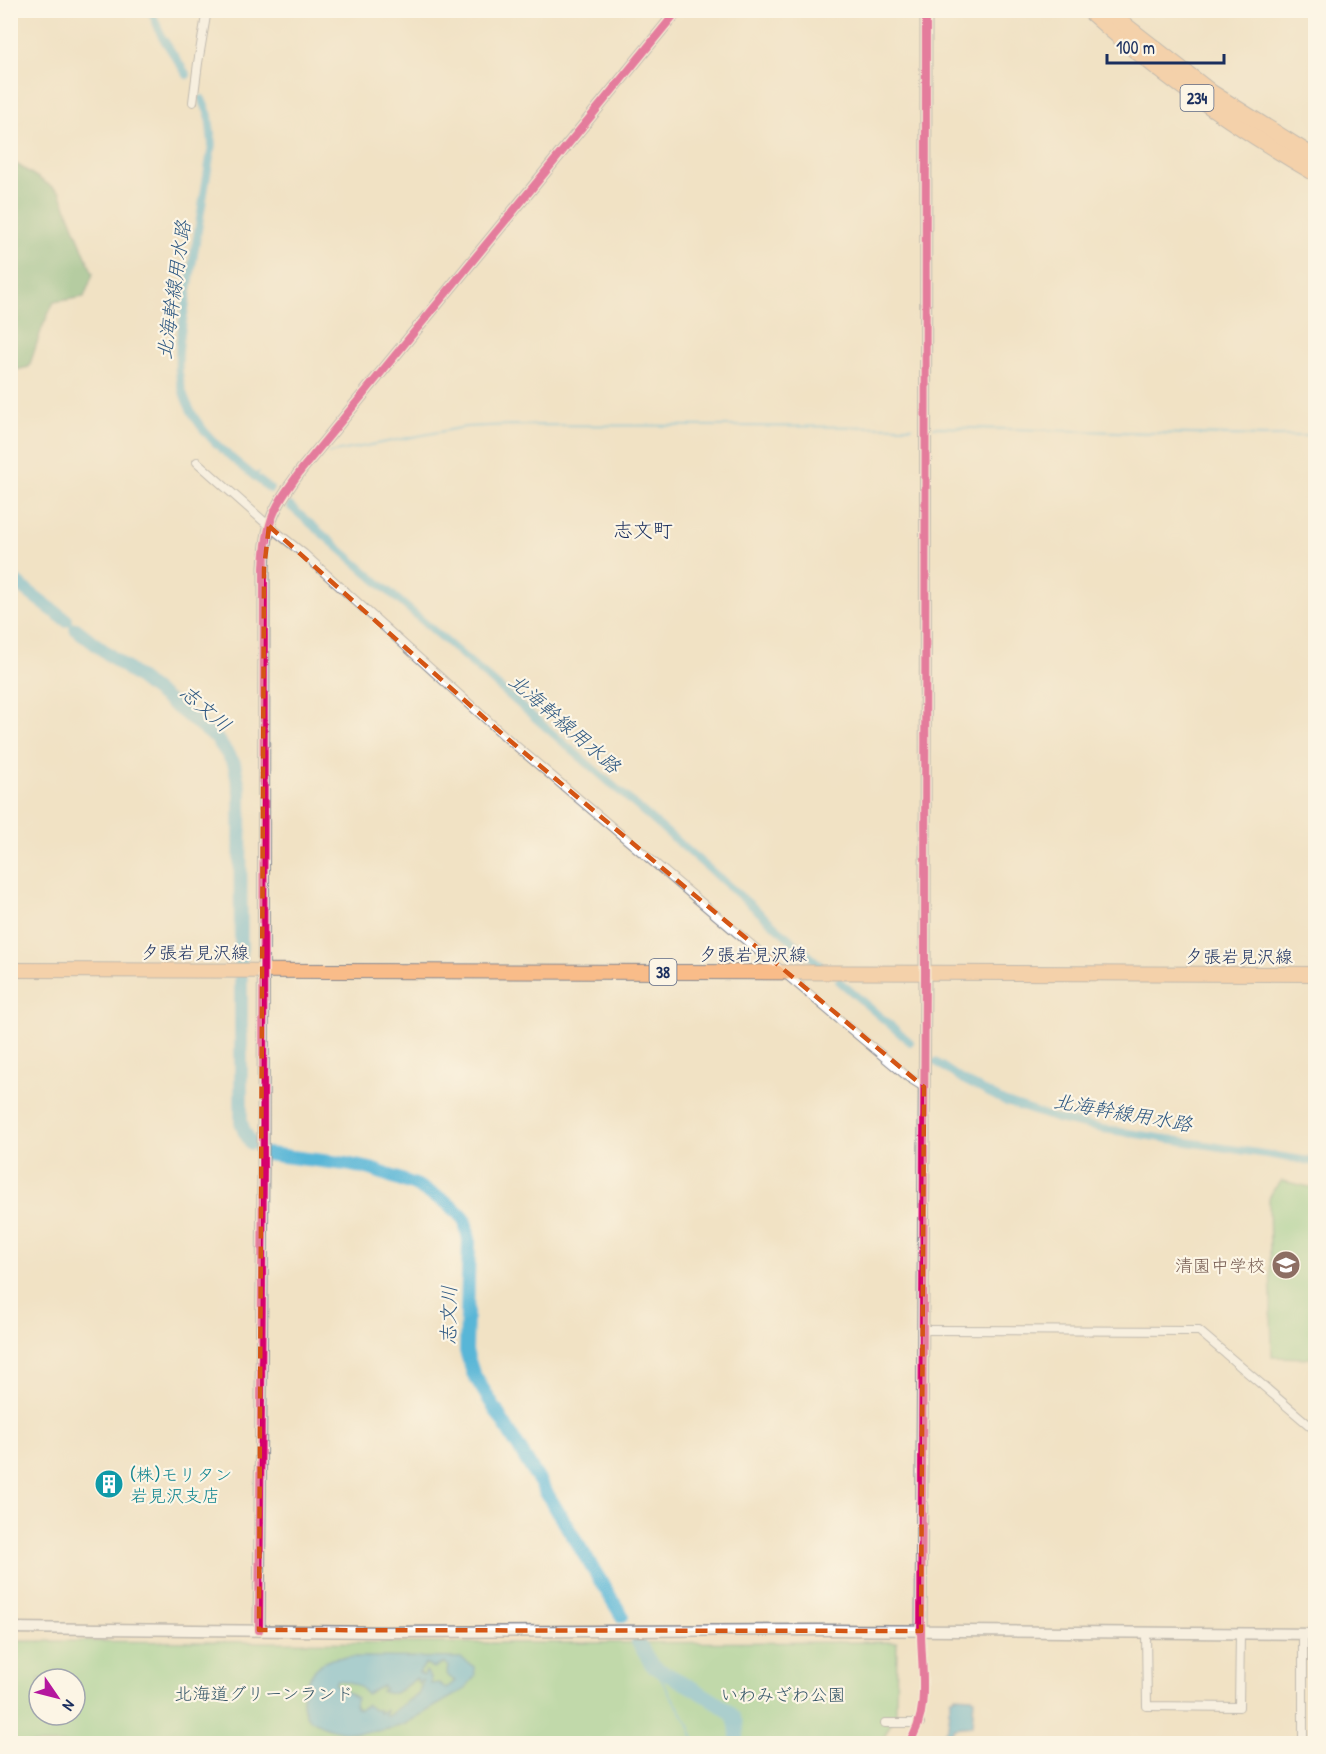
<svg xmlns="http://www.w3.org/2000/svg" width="1326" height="1754" font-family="'Patrick Hand','Klee One',sans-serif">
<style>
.green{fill:#87cf8a;stroke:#517f74;stroke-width:1.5;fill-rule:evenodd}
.forest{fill:#6db276;stroke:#44706a;stroke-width:1.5}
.water{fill:#59b6d7;stroke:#3a729a;stroke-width:1.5;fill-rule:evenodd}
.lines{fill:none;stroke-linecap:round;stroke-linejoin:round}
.stream{stroke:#59b6d7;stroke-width:2}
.canal{stroke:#59b6d7;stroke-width:8}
.river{stroke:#59b6d7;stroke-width:14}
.minor-casing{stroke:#868891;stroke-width:10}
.tertiary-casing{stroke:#868891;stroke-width:13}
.primary-casing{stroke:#868891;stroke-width:16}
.trunk-casing{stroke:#868891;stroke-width:17}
.minor{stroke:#fff;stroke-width:8}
.tertiary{stroke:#fff;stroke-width:10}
.primary{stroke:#f9bc89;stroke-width:14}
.trunk{stroke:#f9bc89;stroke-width:15}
.cycleway-casing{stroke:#fcf5e5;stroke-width:11}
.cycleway{stroke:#d6006c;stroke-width:8}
.marked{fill:none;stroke:#d45514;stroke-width:4.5;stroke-dasharray:12 8;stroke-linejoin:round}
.labels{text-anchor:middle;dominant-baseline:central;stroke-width:4.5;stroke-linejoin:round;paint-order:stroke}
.shield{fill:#fcf5e5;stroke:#5e6a86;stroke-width:1.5}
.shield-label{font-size:16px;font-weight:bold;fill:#1b2f5e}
.street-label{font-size:18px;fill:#1b2f5e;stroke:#fcf5e5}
.education-label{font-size:18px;fill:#785e54;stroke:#fcf5e5;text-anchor:end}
.culture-label{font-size:18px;fill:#0d838f;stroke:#fcf5e5;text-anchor:start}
.park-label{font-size:18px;fill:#365769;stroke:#fcf5e5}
.water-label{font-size:20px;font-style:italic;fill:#2e5882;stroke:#fcf5e5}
.neighbourhood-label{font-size:20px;fill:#1b2f5e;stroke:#fcf5e5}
</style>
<rect width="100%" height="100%" fill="#fcf5e5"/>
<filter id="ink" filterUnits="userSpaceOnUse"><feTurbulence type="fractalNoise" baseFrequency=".0167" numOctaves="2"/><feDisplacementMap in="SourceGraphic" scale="12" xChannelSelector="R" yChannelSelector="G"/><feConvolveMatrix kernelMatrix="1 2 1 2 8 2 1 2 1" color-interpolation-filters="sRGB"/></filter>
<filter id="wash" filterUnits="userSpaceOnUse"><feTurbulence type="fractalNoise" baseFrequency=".008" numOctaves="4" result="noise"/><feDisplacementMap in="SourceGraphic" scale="24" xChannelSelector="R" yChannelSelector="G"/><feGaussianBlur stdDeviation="1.35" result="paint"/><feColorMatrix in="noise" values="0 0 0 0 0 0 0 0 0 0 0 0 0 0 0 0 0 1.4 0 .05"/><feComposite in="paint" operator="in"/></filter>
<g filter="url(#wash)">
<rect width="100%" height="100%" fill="#f1e2c4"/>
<!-- green -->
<g class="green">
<path d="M1282,1181L1315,1188V1358L1272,1357L1269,1198L1274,1189Z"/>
<path d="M11,1641L495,1643L897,1642L896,1713L881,1743L11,1744ZM39,1679H75V1715H39Z"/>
</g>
<!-- forest -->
<path class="forest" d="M10,160L60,192L93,274L84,297L54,302L42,328L29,367L11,371Z"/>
<!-- water -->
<g class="water">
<path d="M360,1657L461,1658L474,1667L475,1676L465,1689L403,1725C371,1735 334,1737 306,1716C297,1692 310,1664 336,1658C343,1657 352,1657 360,1657ZM444,1663L448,1666C446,1678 448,1675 455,1681L446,1689L439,1683L431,1684V1678L426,1671L424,1676L419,1673L425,1664L433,1668ZM417,1678L418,1683L422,1680L423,1681L418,1695L407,1701L388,1716L385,1715L386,1710L379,1713V1710H374L367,1705L360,1709L356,1708L354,1705L357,1698L336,1686L335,1683L337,1680C348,1681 359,1683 366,1694L383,1686L385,1689L381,1691C397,1699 404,1685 417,1678Z"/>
<path d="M955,1696L972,1697L974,1699L972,1726L954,1728L950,1734L949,1743H932V1741C953,1731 949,1719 950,1699Z"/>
</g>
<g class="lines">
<!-- stream -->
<g class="stream">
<path d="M934,427L1264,436H1316"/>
<path d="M329,453L465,427L511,425L912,427"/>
<path d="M254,476L259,472"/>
<path d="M652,1665L688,1723L696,1744"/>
</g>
<!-- canal -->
<g class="canal">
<path d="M151,10L162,37L187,75"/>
<path d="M202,99L209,115L212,145L180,340C179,351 178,362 179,372C184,427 231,457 270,489"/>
<path d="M290,506L819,964"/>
<path d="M839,981L910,1042"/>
<path d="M936,1062L961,1079L1006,1102L1057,1119L1103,1129L1316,1162"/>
</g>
<!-- river -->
<g class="river">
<path d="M10,578L66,620"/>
<path d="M76,629L216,738L234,763L240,792L241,962"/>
<path d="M241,978V1122L244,1131L251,1143"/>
<path d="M268,1154L346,1164L371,1169L415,1185L446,1202L461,1215L465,1221L469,1240L466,1351L473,1373L622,1616"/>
<path d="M638,1642L652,1665L658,1669C675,1678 721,1702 732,1715C738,1723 737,1734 737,1744"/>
</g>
</g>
</g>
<g filter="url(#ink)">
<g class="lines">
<!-- minor casing -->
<g class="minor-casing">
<g id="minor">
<path d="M193,102L198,63L207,10"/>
<path d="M197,462L269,526L304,554L508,739L853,1031L908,1077L924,1087"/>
<path d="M922,1330L1199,1331L1316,1431"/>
<path d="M1146,1633L1147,1706L1239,1707L1240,1633"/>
<path d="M885,1723H920"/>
<path d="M908,1744C931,1714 921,1667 921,1631"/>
<path d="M1303,1744V1634"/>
</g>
</g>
<!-- tertiary casing -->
<g class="tertiary-casing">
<g id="tertiary">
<path d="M10,1628L385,1632L826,1630L1316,1634"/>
<path d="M259,1630L263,1170L264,568C266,520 274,507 302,469L678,10"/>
<path d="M921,1631L925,972L926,10"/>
</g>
</g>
<!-- primary casing -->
<g class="primary-casing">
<path id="primary" d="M10,970L1316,974"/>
</g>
<!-- trunk casing -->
<g class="trunk-casing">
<g id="trunk">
<path d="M1088,10C1157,73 1235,127 1316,174"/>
<path d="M1106,10L1211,92L1316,158"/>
</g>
</g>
<!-- minor -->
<use href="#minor" class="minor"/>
<!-- tertiary -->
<use href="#tertiary" class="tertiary"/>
<!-- primary -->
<use href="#primary" class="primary"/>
<!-- trunk -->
<use href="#trunk" class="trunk"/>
<!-- cycleway casing -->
<g class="cycleway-casing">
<g id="cycleway">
<path d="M259,1630L263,1170L264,568C266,520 274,507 302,469L678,10"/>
<path d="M908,1744C931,1714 921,1667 921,1631L925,972L926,10"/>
</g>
</g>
<!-- cycleway -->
<use href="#cycleway" class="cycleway"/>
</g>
</g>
<!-- marked area -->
<path d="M0 0H1326V1754H0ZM269,526L508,739L924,1087L921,1631L259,1630L264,568Z" fill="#f1e2c4" fill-opacity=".55" fill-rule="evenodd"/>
<path class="marked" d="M269,526L508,739L924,1087L921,1631L259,1630L264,568Z"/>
<!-- icons -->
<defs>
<g id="school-disc" transform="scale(1.5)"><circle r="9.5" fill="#8d6e63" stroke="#fcf5e5"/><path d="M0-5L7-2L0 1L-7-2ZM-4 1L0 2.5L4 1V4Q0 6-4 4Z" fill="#fff"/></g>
<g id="building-disc" transform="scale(1.5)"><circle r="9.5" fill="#0f9aa8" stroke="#fcf5e5"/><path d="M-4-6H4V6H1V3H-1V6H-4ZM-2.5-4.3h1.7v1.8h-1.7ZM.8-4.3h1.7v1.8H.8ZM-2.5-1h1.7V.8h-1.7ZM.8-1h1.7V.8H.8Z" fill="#fff"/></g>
</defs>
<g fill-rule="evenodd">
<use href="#school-disc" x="1286" y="1265"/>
<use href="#building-disc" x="109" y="1484"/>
</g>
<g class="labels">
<!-- shield labels -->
<g class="shield">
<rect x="1180.5" y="85" width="33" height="26" rx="4.5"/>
<rect x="649.5" y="959" width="27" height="26" rx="4.5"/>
</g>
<g class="shield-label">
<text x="1197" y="98">234</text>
<text x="663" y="972">38</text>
</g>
<!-- street labels -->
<g class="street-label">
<text x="195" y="952">夕張岩見沢線</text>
<text x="753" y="954">夕張岩見沢線</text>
<text x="1239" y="956">夕張岩見沢線</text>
</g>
<!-- education labels -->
<g class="education-label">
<text x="1265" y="1265">清園中学校</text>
</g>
<!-- culture labels -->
<g class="culture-label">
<text x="130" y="1474">(株)モリタン<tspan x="130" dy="21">岩見沢支店</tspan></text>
</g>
<!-- park labels -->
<g class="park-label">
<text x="264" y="1693">北海道グリーンランド</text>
<text x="783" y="1694">いわみざわ公園</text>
</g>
<!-- water labels -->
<g class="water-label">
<text transform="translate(173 290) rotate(-82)">北海幹線用水路</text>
<text transform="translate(206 708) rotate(41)">志文川</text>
<text transform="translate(565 723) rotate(41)">北海幹線用水路</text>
<text transform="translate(1123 1112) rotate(10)">北海幹線用水路</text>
<text transform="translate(448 1315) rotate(-89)">志文川</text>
</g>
<!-- neighbourhood labels -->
<g class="neighbourhood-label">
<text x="643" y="529">志文町</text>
</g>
</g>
<!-- margin -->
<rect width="1326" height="1754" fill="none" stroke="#fcf5e5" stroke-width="36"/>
<!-- north arrow -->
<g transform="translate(57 1697) rotate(125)"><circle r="28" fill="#fcf5e5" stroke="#a2a6af" stroke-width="1.5"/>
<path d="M0-4.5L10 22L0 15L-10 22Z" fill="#b5179e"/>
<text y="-9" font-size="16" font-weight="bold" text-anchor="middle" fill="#1b2f5e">N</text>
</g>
<!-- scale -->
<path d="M1107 54v9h117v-9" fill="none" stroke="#1b2f5e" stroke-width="3"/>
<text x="1116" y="54" font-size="18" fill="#1b2f5e" stroke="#fcf5e5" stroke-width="4.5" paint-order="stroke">100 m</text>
</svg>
